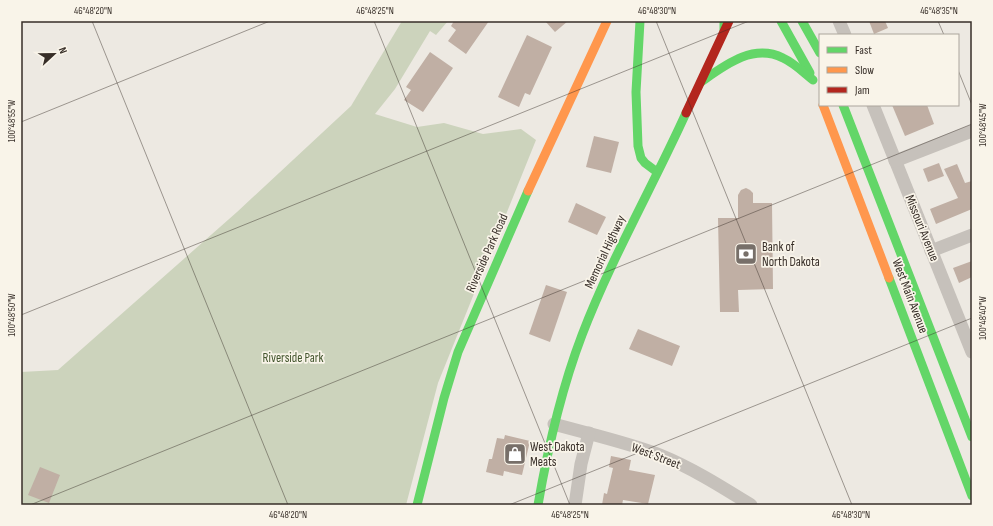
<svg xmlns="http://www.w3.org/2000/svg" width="993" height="526" font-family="'Sofia Sans Condensed',sans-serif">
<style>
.green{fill:#ccd3bc}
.building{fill:#c0afa4}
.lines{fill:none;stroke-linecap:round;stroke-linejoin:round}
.street{stroke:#c6c1bb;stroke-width:13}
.fast{stroke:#63d668;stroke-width:9}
.slow{stroke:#ff974d;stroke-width:9}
.jam{stroke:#b3261e;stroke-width:9}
.ticks{fill:none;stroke:#372e28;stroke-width:1;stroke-opacity:0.45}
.labels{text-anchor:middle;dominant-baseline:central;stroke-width:3.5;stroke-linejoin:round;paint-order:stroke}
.street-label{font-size:13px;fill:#372e28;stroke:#f9f4e9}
.poi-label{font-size:13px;fill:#372e28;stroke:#f9f4e9;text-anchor:start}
.park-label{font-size:13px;fill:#42552d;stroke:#f9f4e9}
.neatline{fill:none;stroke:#372e28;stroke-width:1.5}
.ticks-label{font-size:10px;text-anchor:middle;fill:#372e28}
</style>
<rect width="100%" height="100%" fill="#ede9e2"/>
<!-- green -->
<path class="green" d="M402,21H448L436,35L430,31L395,89L375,114L417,127L444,123L483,134L521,129L536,140L438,383L406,505H21V372L58,370L237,212L351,106Z"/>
<!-- building -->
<g class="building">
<path d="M454,21H489L466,54L448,41L456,30L451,26Z"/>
<path d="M545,21H568L555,32Z"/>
<path d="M869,21H885L888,28L874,34Z"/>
<path d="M527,35L552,47L530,95L525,93L519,107L498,97Z"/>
<path d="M430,52L453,68L423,112L404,100L411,90L406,87Z"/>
<path d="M892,105H927L934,124L905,136Z"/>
<path d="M594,136L619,142L611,173L586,167Z"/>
<path d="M939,163L944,176L928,182L923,169Z"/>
<path d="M957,164L965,183L972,181V209L936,224L930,209L958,198L944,169Z"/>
<path d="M746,188L750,190L753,193V203H772L773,289L738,290L739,312H720L718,218H738V195L741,190Z"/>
<path d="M576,203L606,217L597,235L568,222Z"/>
<path d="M972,261V277L959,283L953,268Z"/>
<path d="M546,285L567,292L550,342L529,334Z"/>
<path d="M638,329L680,346L672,366L629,349Z"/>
<path d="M505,435L530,441L522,475L504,471L503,476L486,472L489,459H492L497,438L504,439Z"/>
<path d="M611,456L631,460L629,470L655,475L648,504L623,500L622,505H602L604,493L607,494L613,468L609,467Z"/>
<path d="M40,467L60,475L49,503L28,495Z"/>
</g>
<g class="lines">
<!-- street -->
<g class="street">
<path d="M839,21L845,35"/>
<path d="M873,105L972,352"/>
<path d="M895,161L972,131"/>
<path d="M931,251L972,235"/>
<path d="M554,424C589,434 626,442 660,455C692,468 722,487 751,505"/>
<path d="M575,505L581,464L589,433"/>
</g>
<!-- fast -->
<g class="fast">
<path d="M640,21L636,92L638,146L641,158L645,163L657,172"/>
<path d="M724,21V31"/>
<path d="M781,21L810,73"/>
<path d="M802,21L820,53"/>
<path d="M701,82C725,65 753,43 783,58C794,63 803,72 813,80"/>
<path d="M843,105L972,437"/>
<path d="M889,278L972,496"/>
<path d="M417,505L444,398L458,352L528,191"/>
<path d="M538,505C548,447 561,390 582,335C611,259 652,188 686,113"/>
</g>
<!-- slow -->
<g class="slow">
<path d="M823,105L889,278"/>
<path d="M528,191L607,21"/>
</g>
<!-- jam -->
<path class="jam" d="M686,113L729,21"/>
</g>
<!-- ticks -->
<path class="ticks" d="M92,21L288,505M374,21L570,505M656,21L852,505M938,21L944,35M958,70L972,105M21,122L270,21M21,315L749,21M30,505L972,124M509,505L972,318"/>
<!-- icons -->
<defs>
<g id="bank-square" transform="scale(1.15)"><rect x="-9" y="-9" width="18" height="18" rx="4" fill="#776f69" stroke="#f9f4e9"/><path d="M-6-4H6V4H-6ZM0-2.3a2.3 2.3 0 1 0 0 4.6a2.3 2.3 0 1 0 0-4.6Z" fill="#fff"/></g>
<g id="shop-square" transform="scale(1.15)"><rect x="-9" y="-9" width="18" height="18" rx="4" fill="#776f69" stroke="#f9f4e9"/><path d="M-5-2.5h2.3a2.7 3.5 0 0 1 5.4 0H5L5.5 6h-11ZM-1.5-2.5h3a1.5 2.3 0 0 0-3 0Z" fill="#fff"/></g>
</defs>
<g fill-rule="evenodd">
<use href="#bank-square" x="746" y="254"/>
<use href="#shop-square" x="515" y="454"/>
</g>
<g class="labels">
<!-- street labels -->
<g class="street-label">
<text transform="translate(922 228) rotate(68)">Missouri Avenue</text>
<text transform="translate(605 252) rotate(-65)">Memorial Highway</text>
<text transform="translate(487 253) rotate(-66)">Riverside Park Road</text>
<text transform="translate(910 296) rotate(69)">West Main Avenue</text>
<text transform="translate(656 456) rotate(21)">West Street</text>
</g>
<!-- poi labels -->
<g class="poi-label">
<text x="762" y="247">Bank of<tspan x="762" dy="15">North Dakota</tspan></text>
<text x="530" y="447">West Dakota<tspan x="530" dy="15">Meats</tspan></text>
</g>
<!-- park labels -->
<g class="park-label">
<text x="293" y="358">Riverside Park</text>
</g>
</g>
<!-- border -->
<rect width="993" height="526" fill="none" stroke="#f9f4e9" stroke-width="44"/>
<!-- legend -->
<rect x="819" y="34" width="140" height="72" fill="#f9f4e9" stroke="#aba59c"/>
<rect x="827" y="47" width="20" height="6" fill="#63d668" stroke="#aba59c"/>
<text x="855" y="54" font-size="12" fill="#372e28">Fast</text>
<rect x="827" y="67" width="20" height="6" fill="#ff974d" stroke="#aba59c"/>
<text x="855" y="74" font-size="12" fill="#372e28">Slow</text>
<rect x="827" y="87" width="20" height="6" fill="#b3261e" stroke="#aba59c"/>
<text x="855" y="94" font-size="12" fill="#372e28">Jam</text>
<!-- north arrow -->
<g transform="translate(54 54) rotate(68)" stroke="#f9f4e9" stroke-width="3" paint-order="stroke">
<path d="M0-3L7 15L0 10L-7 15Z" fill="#372e28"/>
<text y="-6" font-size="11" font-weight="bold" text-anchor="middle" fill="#372e28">N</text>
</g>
<rect x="22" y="22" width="949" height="482" class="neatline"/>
<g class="ticks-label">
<text x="93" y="14">46°48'20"N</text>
<text x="375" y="14">46°48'25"N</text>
<text x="657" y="14">46°48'30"N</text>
<text x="939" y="14">46°48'35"N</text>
<text transform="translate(11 121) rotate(-90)" y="4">100°48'55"W</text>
<text transform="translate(982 125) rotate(-90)" y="4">100°48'45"W</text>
<text transform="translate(11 315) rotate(-90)" y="4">100°48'50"W</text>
<text transform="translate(982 318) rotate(-90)" y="4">100°48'40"W</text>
<text x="288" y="518">46°48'20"N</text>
<text x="570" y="518">46°48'25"N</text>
<text x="851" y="518">46°48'30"N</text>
</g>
</svg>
